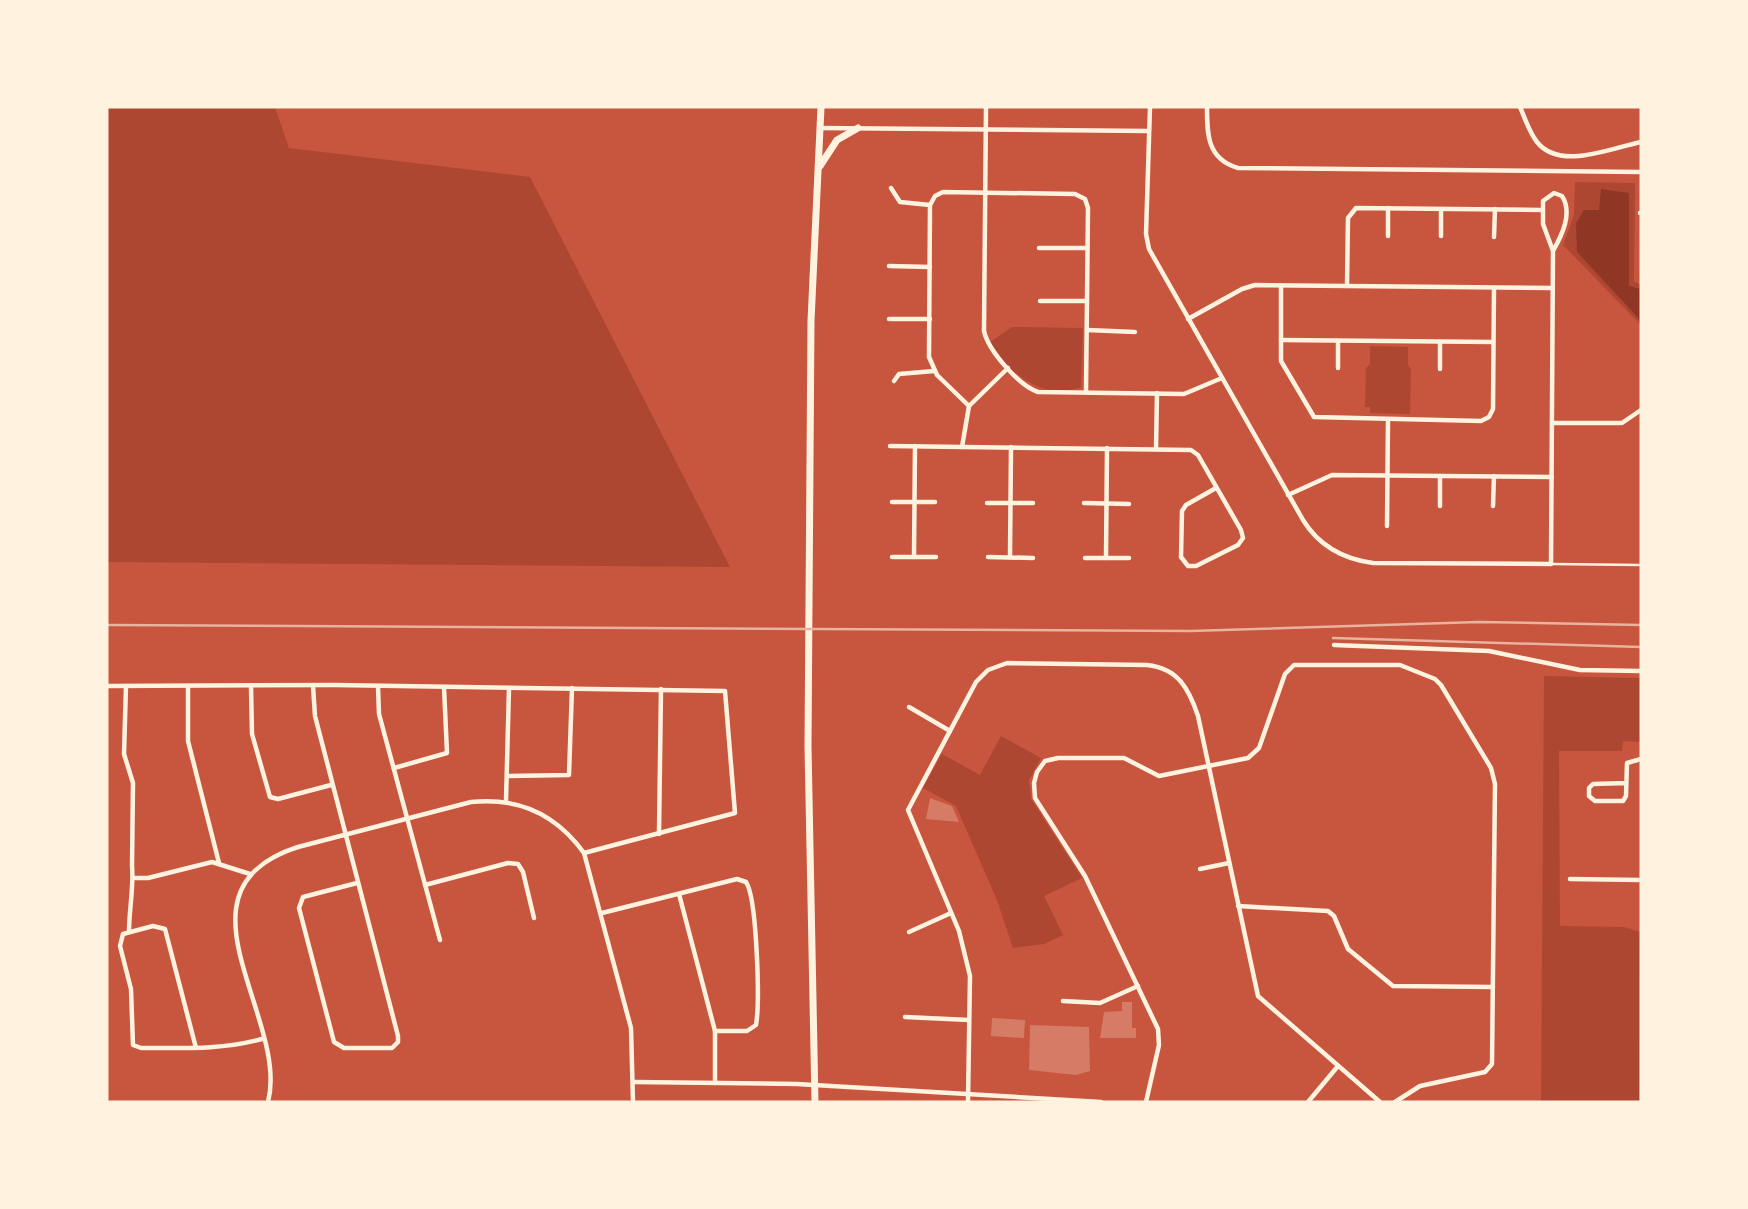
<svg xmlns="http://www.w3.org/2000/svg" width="1748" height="1209" font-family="Jost,sans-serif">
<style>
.green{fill:#ae4732}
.water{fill:#8f3625}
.building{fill:#d67c66}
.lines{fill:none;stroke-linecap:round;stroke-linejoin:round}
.service{stroke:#fff3e0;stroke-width:2.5}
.minor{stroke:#fff3e0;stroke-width:4.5}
.primary{stroke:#fff3e0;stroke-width:7}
.rail{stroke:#e9b49f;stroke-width:2.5}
</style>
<rect width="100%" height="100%" fill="#c8553d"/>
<!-- green -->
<g class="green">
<path d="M107,107H275L289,148L530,177L730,567L107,562Z"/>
<path d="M1575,182L1635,183L1634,281L1641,285V325L1563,245L1574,215Z"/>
<path d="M1012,327L1083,328L1081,387C1043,402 1009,373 989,343Z"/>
<path d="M1370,346L1408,347V365L1411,369L1410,414L1370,413V407H1365L1366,368L1370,364Z"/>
<path d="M1544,676L1641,678V742L1623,741L1622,751H1559L1560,926L1624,927L1640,932L1639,1102H1541Z"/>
<path d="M1001,736L1041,758L1029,780L1031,799L1082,878L1044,896L1063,935L1044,944L1013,948L997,900L956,806L923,788L942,754L980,775Z"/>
</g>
<!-- water -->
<path class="water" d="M1601,189L1629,193V286L1641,289V321L1577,252L1576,223L1584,210H1599Z"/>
<!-- building -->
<g class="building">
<path d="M930,798L952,806L959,822L926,819Z"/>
<path d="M1122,1002H1132V1028H1136V1038H1100L1104,1012L1122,1011Z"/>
<path d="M992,1018L1025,1020L1024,1038L991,1036Z"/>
<path d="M1030,1025L1089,1027L1090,1071L1076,1075L1029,1070Z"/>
</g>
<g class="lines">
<!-- service -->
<path class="service" d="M1551,564L1641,565"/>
<!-- minor -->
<g class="minor">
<path d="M986,107L984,331C988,350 1019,386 1038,392L1184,394L1222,378"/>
<path d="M1150,107L1146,234L1149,249L1303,520C1319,546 1343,559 1373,563L1551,564L1553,251L1543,224V201L1554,193L1562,196C1573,213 1562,235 1553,251"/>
<path d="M1207,107C1207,134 1207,159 1238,168L1641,172"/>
<path d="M1520,107C1525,118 1529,132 1537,142C1560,171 1611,148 1641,142"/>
<path d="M820,128L1148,131"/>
<path d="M891,188L900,202L930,205"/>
<path d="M1640,213H1641"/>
<path d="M1388,236V208"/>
<path d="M1441,236V209"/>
<path d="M1494,237L1495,209"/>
<path d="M1039,248H1087"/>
<path d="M889,266L930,267"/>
<path d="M1281,286V361L1314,417L1481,421L1489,417L1493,409L1494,288"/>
<path d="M1347,286L1348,218L1356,208L1542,210"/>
<path d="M1040,301H1087"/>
<path d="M889,319H930"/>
<path d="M1188,319L1242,289L1255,285L1553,288"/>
<path d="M1087,330L1135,332"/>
<path d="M1281,340L1493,342"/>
<path d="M1338,368V341"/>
<path d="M1440,369V342"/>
<path d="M894,381L899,374L934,371"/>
<path d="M969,406L937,375L929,357L930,205L935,196L943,192L1075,194L1085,199L1088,208L1086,392"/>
<path d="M1552,423H1622L1641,410"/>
<path d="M890,446L1191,450L1198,455L1241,530L1243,538L1238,545L1196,566H1188L1181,557L1182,511L1186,505L1216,488"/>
<path d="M962,447L969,406L1008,368"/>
<path d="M1156,449L1157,393"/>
<path d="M1288,495L1332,475L1552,477"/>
<path d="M892,502H935"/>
<path d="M987,503H1033"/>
<path d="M1084,503L1129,504"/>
<path d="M1440,506V476"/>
<path d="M1493,506L1494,476"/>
<path d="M1387,526L1388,420"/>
<path d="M892,557H936"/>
<path d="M914,557L915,446"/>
<path d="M988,557L1033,558"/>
<path d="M1010,557L1011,447"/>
<path d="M1085,558H1129"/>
<path d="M1106,558L1107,448"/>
<path d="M1334,645L1489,651L1580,670L1641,671"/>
<path d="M107,686L335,685L725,691L735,813L584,853"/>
<path d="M126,686L124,754L133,783L132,866C134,886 129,910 129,932"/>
<path d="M188,686V741L219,863"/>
<path d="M251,686L252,734L270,797L278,799L331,785"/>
<path d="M313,686L315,716L398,1036V1042L392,1048H344L334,1042L299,908L303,897L357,883"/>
<path d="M378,687L379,714L440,940"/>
<path d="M909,707L950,731"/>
<path d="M394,768L447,753L444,687"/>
<path d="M508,776L569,775L572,688"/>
<path d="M1626,783L1593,784L1589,788V796L1595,801H1623L1626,796L1627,763L1641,759"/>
<path d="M506,801L509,688"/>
<path d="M659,834L661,689"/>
<path d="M1200,869L1229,863"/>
<path d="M135,878H148L212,862L250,874"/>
<path d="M1570,879L1641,880"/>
<path d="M425,885L508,863L518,864L523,872L534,918"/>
<path d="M679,894L715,1031V1083"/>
<path d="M1238,906L1328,911L1334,916L1348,949L1393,986L1493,987"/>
<path d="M602,913L737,879L746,882C757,898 760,1002 756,1025L747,1031H715"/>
<path d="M909,932L951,913"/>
<path d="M1063,1001L1100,1003L1138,986"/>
<path d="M905,1017L969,1020"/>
<path d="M196,1048L165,929L153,926L123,934L120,946L131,989L133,1045L141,1048C183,1048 222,1050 262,1039"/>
<path d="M633,1082L797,1084L1101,1102"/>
<path d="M268,1102C290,1018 164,890 298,847L471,802C519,797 556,814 584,853L631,1028L633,1102"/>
<path d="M968,1102L970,976L959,931L908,810L976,682L988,670L1007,663L1147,665C1178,668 1189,689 1198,716L1258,996L1380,1102"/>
<path d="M1146,1102L1159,1045L1158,1029L1085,876L1035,798L1034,783L1037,772L1045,761L1058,758H1124L1159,776L1248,758L1259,748L1285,674L1294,665H1400L1435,679L1441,685L1491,768L1495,784L1492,1064L1485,1072L1420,1086L1395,1102"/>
<path d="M1308,1102L1338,1066"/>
</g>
<!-- primary -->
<g class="primary">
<path d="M820,166L837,140L858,128"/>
<path d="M815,1102L808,746L811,321L821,107"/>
</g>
<!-- rail -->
<g class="rail">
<path d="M107,625L1191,631L1479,622L1641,625"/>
<path d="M1333,638L1641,647"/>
</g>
</g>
<!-- border -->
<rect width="1748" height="1209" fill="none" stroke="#fff3e0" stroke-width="217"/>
</svg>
